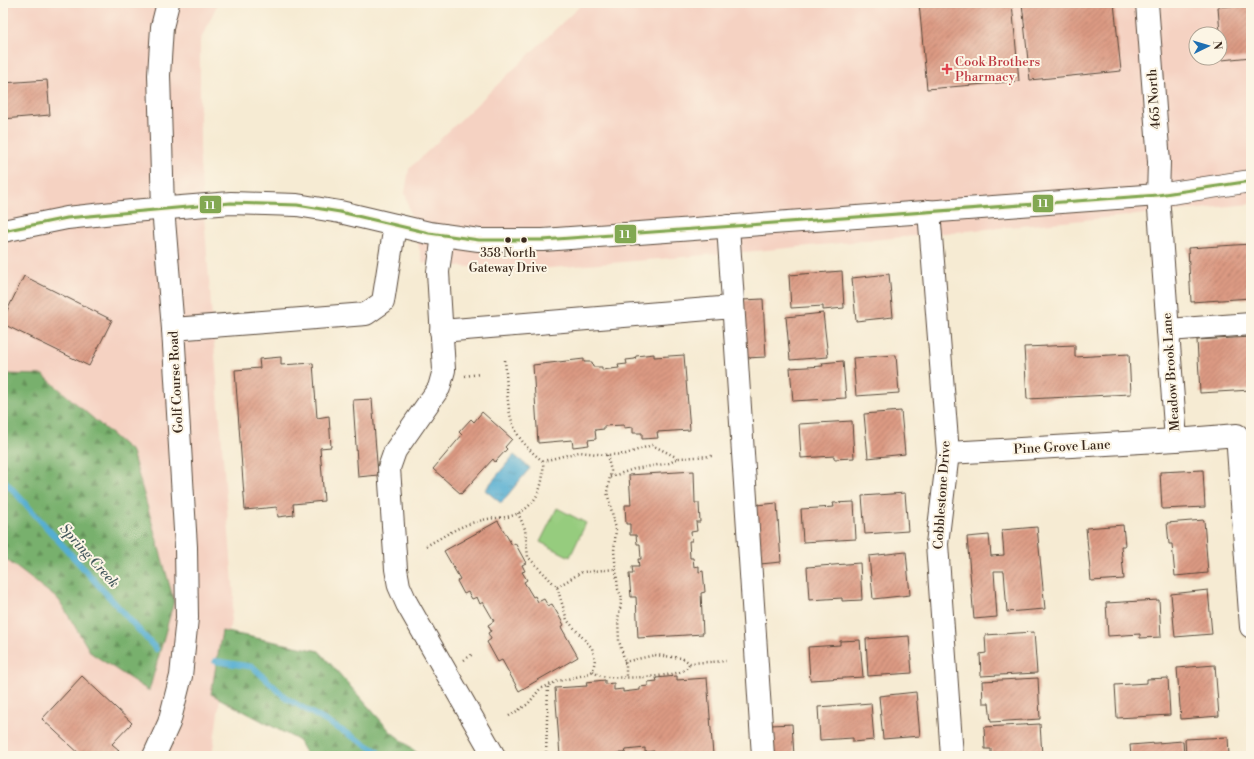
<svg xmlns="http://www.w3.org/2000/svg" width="1254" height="759" font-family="'Libre Bodoni',serif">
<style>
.built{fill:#f5d2c2;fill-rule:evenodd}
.forest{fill:url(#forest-firs);stroke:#5a6d46}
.park{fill:#96cc7e;stroke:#687b4e}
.water{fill:url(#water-ripples);stroke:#486c78}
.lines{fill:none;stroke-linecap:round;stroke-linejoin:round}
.stream{stroke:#55aed2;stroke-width:6}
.building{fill:url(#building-hatch)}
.minor-casing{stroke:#574739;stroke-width:24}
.major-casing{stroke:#574739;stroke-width:24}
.path{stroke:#574739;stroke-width:2.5;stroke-dasharray:1 3;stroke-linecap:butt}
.minor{stroke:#fff;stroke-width:22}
.major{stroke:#fff;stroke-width:22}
.bus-1-casing{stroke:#fcf5e5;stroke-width:6}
.bus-1{stroke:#82a852;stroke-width:3}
.health-dot{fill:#e0444e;stroke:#fcf5e5;stroke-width:1.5}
.bus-dot{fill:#3b2a1e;stroke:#fcf5e5;stroke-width:1.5}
.labels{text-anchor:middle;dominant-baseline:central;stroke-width:4;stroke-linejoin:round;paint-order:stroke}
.bus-label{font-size:12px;fill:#3b2a1e;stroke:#fcf5e5}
.health-label{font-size:13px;fill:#be3a42;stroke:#fcf5e5;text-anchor:start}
.street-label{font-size:13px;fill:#3b2a1e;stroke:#fcf5e5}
.water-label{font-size:14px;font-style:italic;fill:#44585d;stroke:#fcf5e5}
.line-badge{stroke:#fcf5e5;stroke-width:1.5}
.badge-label{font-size:11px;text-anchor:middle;font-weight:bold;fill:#fff}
</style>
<defs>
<pattern id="forest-firs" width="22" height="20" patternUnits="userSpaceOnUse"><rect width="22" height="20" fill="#78b06d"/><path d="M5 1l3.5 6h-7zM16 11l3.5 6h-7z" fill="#648f59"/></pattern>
<pattern id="water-ripples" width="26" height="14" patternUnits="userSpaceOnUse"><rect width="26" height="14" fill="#55aed2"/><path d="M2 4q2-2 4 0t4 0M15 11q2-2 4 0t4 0" fill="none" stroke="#488eaa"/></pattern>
<pattern id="building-hatch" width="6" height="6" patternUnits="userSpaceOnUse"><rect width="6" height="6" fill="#dc9a83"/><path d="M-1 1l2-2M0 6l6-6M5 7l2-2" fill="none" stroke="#b47e6b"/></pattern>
</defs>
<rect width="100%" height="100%" fill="#fcf5e5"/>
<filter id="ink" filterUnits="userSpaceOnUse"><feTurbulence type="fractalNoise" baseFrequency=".025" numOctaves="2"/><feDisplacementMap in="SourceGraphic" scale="8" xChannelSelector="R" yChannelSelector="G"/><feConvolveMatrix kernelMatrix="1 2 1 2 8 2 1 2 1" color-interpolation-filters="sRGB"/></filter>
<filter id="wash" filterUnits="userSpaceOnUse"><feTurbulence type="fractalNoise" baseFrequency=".012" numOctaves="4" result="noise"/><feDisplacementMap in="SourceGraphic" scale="16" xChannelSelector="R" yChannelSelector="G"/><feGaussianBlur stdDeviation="0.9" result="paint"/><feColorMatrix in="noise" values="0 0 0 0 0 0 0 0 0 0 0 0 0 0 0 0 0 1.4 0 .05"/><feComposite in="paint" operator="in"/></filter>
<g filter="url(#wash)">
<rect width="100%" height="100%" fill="#f6ebd3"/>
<!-- built -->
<g class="built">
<path d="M3,3H218L200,41V165L234,597L212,756H3Z"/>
<path d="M583,3H1251V204L767,250L515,271L423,263L405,193L409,169ZM1196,34H1220V58H1196Z"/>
</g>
<!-- forest -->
<g class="forest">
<path d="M3,374L43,375L132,452L174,601L149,691L91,653L59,600L3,557Z"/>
<path d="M222,631L319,651L390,731L421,756H307L298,740L211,694Z"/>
</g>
<!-- park -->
<path class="park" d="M557,508L586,523L570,557L540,542Z"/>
<!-- water -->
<path class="water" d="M514,455L530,468L501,503L485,490Z"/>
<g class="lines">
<!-- stream -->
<g class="stream">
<path d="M3,479L156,649"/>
<path d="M215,661L253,667L286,698L377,751L379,756"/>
</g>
</g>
<g id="blocks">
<!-- building -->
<g class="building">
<path d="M919,3H1012L1019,81L927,89Z"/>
<path d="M1022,3H1114L1121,71L1030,80Z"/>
<path d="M1251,4V57L1222,60L1218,7Z"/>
<path d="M47,80L50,115L3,119V83Z"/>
<path d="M1251,244V298L1191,302L1188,248Z"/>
<path d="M842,271L844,308L823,310V306L791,308L789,275Z"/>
<path d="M889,274L893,317L856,321L852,278Z"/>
<path d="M24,276L112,320L89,366L3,324V319Z"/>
<path d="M763,299L766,357L745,358L743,300Z"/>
<path d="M823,313L828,357L790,360L786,317Z"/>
<path d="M1251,337V390L1200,393L1197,340Z"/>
<path d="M1075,345V357L1129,354L1131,394L1027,399L1024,347Z"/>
<path d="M654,354V357L684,355L690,430L657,432L658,438L642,439V433H633V427L624,428V425L604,426V429L595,430L596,439L588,440L589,445L573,447L572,440L538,443L533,365L584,359V362H592L593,367H602V370L619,368L618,365L627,364L626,360L635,359L636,356Z"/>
<path d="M896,355L899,393L856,396L853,358Z"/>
<path d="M281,357V365L313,363L317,418L329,416L331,447L320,448L324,501L293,504L294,515L278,517L277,507L245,510L235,370L260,368L259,359Z"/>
<path d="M843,361L846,398L793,401L790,368L823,366L822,363Z"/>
<path d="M372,399L378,475L358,477L353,400Z"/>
<path d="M901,411L905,454L868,458L864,414Z"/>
<path d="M482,412L512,439L505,447L507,449L495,462L493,459L461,494L433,469L462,435L459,432L471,419L474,422Z"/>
<path d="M852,421L854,458L834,459V456L801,458L799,424Z"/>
<path d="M1203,470L1205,507L1162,509L1160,472Z"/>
<path d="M694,471L695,503H699L700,522H696L697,531L691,532L692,541H689L690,558H693L694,567L699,566V572L703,571L705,592L701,593L703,634L638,638L636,597H631L629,574H633L632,567H639L638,559H641L640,544H637L636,535H630V524H626L625,505H631L629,475Z"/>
<path d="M905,493L908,531L865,534L862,496Z"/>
<path d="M854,502L856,539L803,542L801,509L834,507L833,503Z"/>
<path d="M777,503L781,562L760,564L756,505Z"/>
<path d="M1204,520L1208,573L1175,576L1172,544H1169L1167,523Z"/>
<path d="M498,521L512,545L515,543L526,563L522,565L525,571L522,572L527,580L524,582L533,597L535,596L538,602L544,599L548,606L552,604L564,625L561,627L578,657L519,691L502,660L498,662L487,642L491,639L488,633L491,631L488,625L494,621L483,602L480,604L477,597L472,599L468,592L464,594L457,581L460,579L444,551Z"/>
<path d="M1123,525L1125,546H1121L1124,579L1091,581L1086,528Z"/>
<path d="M1037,527L1045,609L1007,612L1004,571H994L997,617L974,619L967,537L989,535L991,556L1004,555L1002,530Z"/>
<path d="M906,552L910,595L873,599L869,556Z"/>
<path d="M860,563L862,600L842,601V598L809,600L807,567Z"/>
<path d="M1208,590L1212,634L1175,637L1171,594Z"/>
<path d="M1159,600L1161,637L1140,638V634L1108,636L1106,603Z"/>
<path d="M1034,632L1037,673L981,676L980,654L986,653L985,635Z"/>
<path d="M909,636L912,673L868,676L866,639Z"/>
<path d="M860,640L863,677L810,680L808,647L840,645V641Z"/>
<path d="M1215,665L1219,716L1181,719L1177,668Z"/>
<path d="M82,676L132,723L112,744L119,750L114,756H82L42,719Z"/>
<path d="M677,676V680L707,678L713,755L654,756V751L645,752V748L626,750L625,753H617V756H560L555,688L587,686L586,682L605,680V684L614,683V690L623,689V692L640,690V687L648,686V682L657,681L656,678Z"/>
<path d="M1038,678L1040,719L991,722L989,703H983L982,681Z"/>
<path d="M1168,678L1170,715L1117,718L1115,685L1147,683V679Z"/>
<path d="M916,692L920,736L883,739L879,696Z"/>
<path d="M871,703L874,740L853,742V738L820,740L818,707Z"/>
<path d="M792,724L794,756H773L771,725Z"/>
<path d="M1040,724L1042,756H991V749H985L984,727Z"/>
<path d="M1228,737L1229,756H1186L1185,739Z"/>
<path d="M1183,741L1184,756H1131L1130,745Z"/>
</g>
</g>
</g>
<g filter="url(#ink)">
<use href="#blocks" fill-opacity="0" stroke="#574739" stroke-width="1"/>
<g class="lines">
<!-- minor casing -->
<g class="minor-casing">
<g id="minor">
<path d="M1147,3L1159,162L1158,195L1176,440L1237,435L1251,627"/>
<path d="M929,211L948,453L937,544L952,756"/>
<path d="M728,226L763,756"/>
<path d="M443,235L438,272L444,370L439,388L395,451L389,468L396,569L399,586L407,604L494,756"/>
<path d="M173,329L366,314L383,302L395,225"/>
<path d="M1168,330L1251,324"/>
<path d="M441,331L733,307"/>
<path d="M948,453L1176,440"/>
<path d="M154,756L169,723L181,676L187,618L186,547L173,329L163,208L159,75L162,27L168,3"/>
</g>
</g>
<!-- major casing -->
<g class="major-casing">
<path id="major" d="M3,231L67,218L132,211L231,203L297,205L340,212L429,233L479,240H543L1158,195L1251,181"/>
</g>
<!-- path -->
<g class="path">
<path d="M505,360C509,404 503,432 543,461"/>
<path d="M465,376L480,374"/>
<path d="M607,455L611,471L607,492L616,529L614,551L618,589L622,598L618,619L619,641L626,665V677"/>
<path d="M610,477L634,469L670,463L678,458L712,456"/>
<path d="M426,546C443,537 460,525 479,521C488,518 498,518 507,517C535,511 545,487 543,461L579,452L607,455L626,454L652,445L678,458"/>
<path d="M557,587L582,572L616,569"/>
<path d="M464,660L473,654"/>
<path d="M624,662L655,655L682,658L690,663L726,661"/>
<path d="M593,671C595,673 598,675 601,676C614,679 672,678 684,670C686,669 688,665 690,663"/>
<path d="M509,716L528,704L540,689L558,681L585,675L593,671L595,659L592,648L567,620L557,587L528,557L525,529L518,513"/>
<path d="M546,756L548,685"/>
</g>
<!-- minor -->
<use href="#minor" class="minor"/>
<!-- major -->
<use href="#major" class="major"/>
<!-- bus-1 casing -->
<g class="bus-1-casing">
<path id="bus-1" d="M3,231L67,218L231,203L297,205L340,212L429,233L479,240H543L1158,195L1251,181"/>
</g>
<!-- bus-1 -->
<use href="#bus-1" class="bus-1"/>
</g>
</g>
<!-- markers -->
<path class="health-dot" d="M945 63h4v4h4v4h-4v4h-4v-4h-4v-4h4z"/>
<g class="bus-dot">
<circle cx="508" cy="240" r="3.5"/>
<circle cx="524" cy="240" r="3.5"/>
</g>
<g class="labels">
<!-- bus labels -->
<g class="bus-label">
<text x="508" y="253">358 North<tspan x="508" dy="15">Gateway Drive</tspan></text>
</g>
<!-- health labels -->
<g class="health-label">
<text x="955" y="62">Cook Brothers<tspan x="955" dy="15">Pharmacy</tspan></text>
</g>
<!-- street labels -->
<g class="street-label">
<text transform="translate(1154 99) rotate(-94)">465 North</text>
<text transform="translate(1171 372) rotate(-94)">Meadow Brook Lane</text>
<text transform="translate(176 382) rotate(-93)">Golf Course Road</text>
<text transform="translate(1062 447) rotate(-3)">Pine Grove Lane</text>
<text transform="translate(942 495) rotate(-86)">Cobblestone Drive</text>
</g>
<!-- water labels -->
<g class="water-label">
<text transform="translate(89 556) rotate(48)">Spring Creek</text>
</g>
</g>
<g class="line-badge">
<rect x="1032" y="194" width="22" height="19" rx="4" fill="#82a852"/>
<rect x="199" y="195" width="23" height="19" rx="4" fill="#82a852"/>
<rect x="614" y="224" width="23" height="20" rx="4" fill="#82a852"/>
</g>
<g class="badge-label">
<text x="1043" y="207">11</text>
<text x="210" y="209">11</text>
<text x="625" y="238">11</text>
</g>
<!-- margin -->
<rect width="1254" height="759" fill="none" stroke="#fcf5e5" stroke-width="16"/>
<!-- north arrow -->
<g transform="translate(1208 46) rotate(85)"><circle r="19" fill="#fcf5e5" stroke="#afa495"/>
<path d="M0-3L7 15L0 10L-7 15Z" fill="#1f6fb2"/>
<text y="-6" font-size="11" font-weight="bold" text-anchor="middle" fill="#3b2a1e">N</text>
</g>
</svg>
